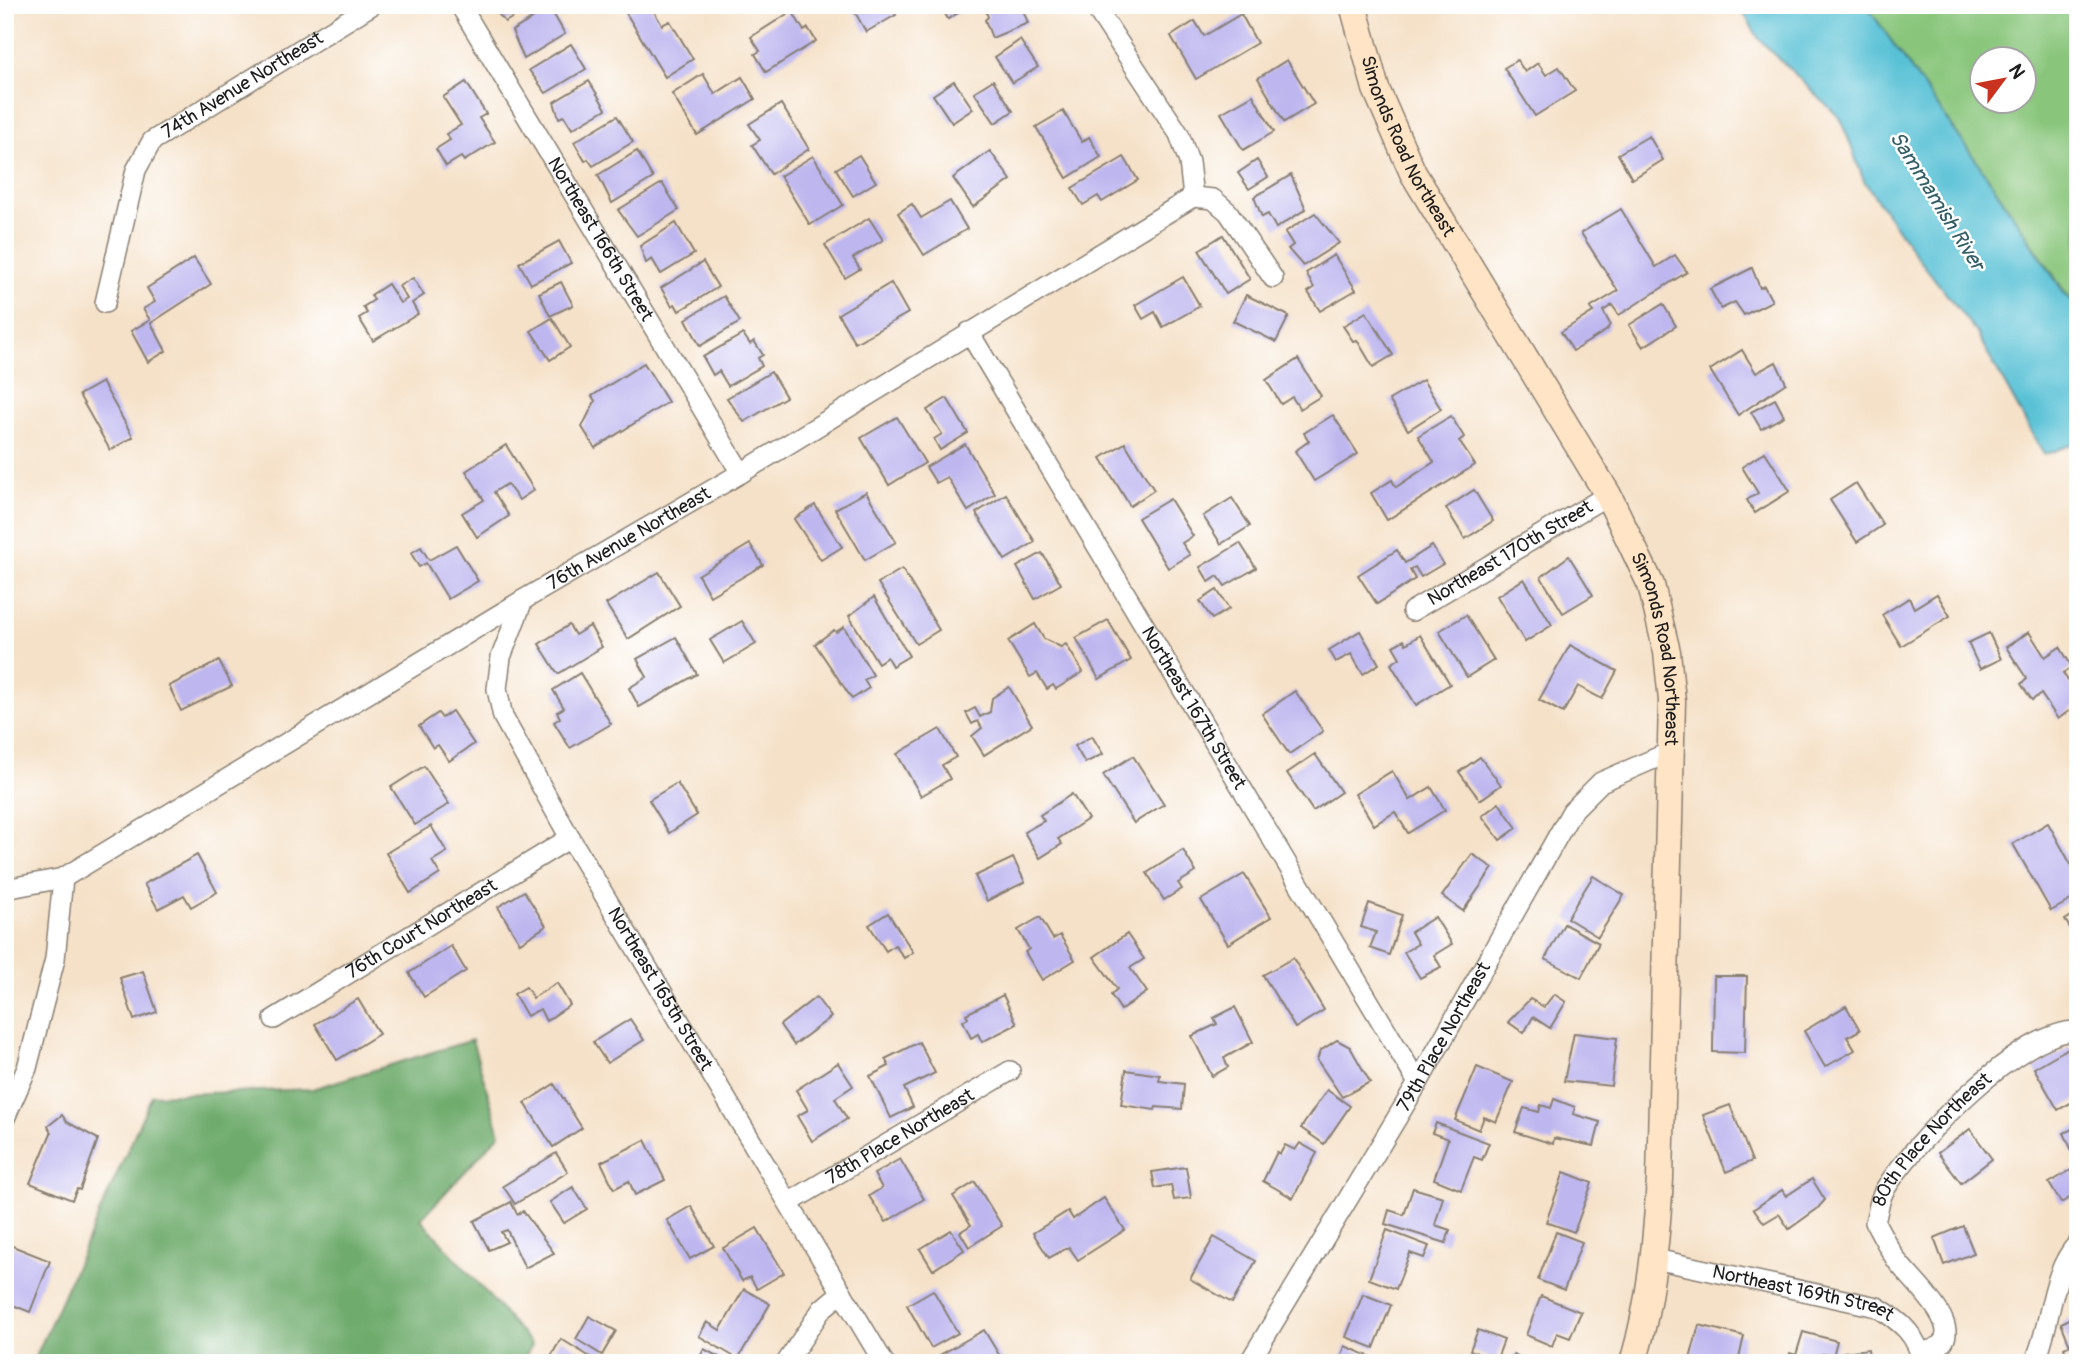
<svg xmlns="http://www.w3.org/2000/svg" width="2083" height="1368" font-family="Pangolin,sans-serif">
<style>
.green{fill:#89c67c;stroke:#52714c;stroke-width:2;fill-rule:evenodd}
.forest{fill:#6eab6c;stroke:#456444;stroke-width:2}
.water{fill:#58c1d5;stroke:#3a6e78;stroke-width:2}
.building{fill:#beb7ef}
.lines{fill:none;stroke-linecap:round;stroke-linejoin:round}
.minor-casing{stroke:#887e72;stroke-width:22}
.secondary-casing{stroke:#887e72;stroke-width:29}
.minor{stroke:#fff;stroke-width:19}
.secondary{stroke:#ffe4c6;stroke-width:26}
.labels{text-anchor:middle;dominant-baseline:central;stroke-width:5;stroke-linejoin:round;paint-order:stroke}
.street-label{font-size:19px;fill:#1c1c1c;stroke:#fff}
.water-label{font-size:21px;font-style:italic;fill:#345e66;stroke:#fff}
</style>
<rect width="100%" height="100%" fill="#fff"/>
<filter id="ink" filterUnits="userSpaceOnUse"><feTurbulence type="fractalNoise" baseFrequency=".0143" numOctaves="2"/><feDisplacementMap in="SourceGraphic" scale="14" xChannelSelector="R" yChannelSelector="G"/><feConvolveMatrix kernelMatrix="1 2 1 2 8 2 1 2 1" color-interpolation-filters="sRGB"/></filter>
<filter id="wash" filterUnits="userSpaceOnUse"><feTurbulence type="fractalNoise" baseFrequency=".00686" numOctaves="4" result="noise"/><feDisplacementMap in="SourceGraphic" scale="28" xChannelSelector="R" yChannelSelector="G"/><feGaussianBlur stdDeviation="1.57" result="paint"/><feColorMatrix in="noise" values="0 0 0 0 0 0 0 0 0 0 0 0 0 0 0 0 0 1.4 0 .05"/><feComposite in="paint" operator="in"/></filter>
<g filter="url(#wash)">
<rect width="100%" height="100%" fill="#f5e1c8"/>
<!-- green -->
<path class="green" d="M1866,5H2078V307L2066,294L1991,182ZM1982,60H2024V102H1982Z"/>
<!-- forest -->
<path class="forest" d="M472,1040L500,1134L421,1219L532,1345L521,1363H33L152,1095L312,1089Z"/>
<!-- water -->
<path class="water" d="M1739,5H1866L1991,182L2065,294L2078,307V453L2070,445L2044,455L1976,332L1918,258L1864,181L1841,119L1759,39Z"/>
<g id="blocks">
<!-- building -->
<g class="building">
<path d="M491,5H534L505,22Z"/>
<path d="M639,5H650L662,25L670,21L693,59L665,77L626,13Z"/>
<path d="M851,5H890L896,15L866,32Z"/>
<path d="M940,5H971L948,19Z"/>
<path d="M984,5H1021L1028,23L992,38L985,20L988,17Z"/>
<path d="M550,8L565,34L524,59L512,31Z"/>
<path d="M792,11L804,31L808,28L816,41L766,72L755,54L760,51L751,37Z"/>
<path d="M1241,14L1257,43L1196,79L1171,36L1195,21L1204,36Z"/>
<path d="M1020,40L1038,67L1012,83L995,57Z"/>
<path d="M571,44L586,69L546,93L529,70Z"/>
<path d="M1287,60L1314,104L1284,122L1258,78Z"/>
<path d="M1517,60L1525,72L1538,63L1546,75L1559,67L1575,91L1535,116L1504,68Z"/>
<path d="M703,74L715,94L742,77L755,99L697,135L672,94Z"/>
<path d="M993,80L1013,111L995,123L974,92Z"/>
<path d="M589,81L606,109L572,129L564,116L559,118L554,102Z"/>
<path d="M954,81L973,109L952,123L933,95Z"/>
<path d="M466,82L486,114L479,118L495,142L464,161L461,157L446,166L436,149L450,140L446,134L461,125L443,97Z"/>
<path d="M1253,95L1274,132L1243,150L1221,113Z"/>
<path d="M781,104L809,149L771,174L752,145L760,140L749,124Z"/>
<path d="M1063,111L1082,142L1089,137L1101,157L1067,178L1036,127Z"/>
<path d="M617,116L633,142L593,166L588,159L585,161L574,142Z"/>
<path d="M1649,136L1663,160L1632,179L1618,154Z"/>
<path d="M637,151L653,178L612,203L598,175Z"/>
<path d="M990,151L1011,180L973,207L953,178Z"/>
<path d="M859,155L876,182L853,196L836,169Z"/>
<path d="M813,156L843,205L810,225L780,176Z"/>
<path d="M1124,157L1138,180L1102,202L1098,196L1083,205L1072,188Z"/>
<path d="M1257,160L1268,177L1249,189L1238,173Z"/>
<path d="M1291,175L1306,209L1276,228L1268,214L1262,217L1254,197Z"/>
<path d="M662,183L679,210L637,236L618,210Z"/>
<path d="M950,201L967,229L924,255L898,213L912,204L921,218Z"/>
<path d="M1621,209L1656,267L1675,255L1687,272L1619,315L1612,305L1603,311L1610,324L1607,330L1573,351L1561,332L1593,312L1590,308L1618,291L1581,233Z"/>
<path d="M1315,213L1339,243L1303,266L1288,249L1293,245L1285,232Z"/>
<path d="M869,218L883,240L853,258L860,269L845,278L825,245Z"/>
<path d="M676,223L694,254L661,274L652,259L646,263L640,246Z"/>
<path d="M1223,235L1250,279L1226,294L1199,250Z"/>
<path d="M559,241L571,263L531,284L519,263Z"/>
<path d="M1334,255L1356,290L1320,311L1308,292L1314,288L1306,273Z"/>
<path d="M194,258L211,284L151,323L166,351L148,362L131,331L150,320L143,309L155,302L147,288Z"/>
<path d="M703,262L718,287L679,311L675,304L672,306L661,288Z"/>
<path d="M1752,268L1760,288L1764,286L1772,301L1744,315L1735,302L1721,309L1710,289Z"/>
<path d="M1183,277L1200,306L1163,327L1155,312L1143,319L1135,305Z"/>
<path d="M413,278L424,295L412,303L418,314L373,341L359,318L367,313L363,307L374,300L371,295L388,284L400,303L407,299L399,286Z"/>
<path d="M561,282L573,305L550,316L539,293Z"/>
<path d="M891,283L908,313L855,343L838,314Z"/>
<path d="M1246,295L1289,316L1276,342L1233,321Z"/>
<path d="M724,296L740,322L700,346L686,319Z"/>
<path d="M1663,304L1676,326L1643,347L1629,325Z"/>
<path d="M1366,312L1393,355L1373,367L1357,340L1353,341L1343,326Z"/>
<path d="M552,318L570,347L550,360L531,331Z"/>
<path d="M743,334L750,344L754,341L763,355L758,358L762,366L728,386L719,371L713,375L703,357Z"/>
<path d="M1742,350L1756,373L1776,362L1786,383L1738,415L1710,370Z"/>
<path d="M1298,359L1321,396L1300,409L1292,397L1281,404L1266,380Z"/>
<path d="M644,363L668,402L595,448L582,427L595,401L592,396Z"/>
<path d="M771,372L786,397L744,422L727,398Z"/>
<path d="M1423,380L1441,409L1408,430L1389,400Z"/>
<path d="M102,382L133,437L110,450L79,395Z"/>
<path d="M947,398L968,433L940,450L934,439L942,434L927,410Z"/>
<path d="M1775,399L1784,416L1761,429L1751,412Z"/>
<path d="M1333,415L1358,454L1314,481L1295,451L1309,441L1304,433Z"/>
<path d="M1451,416L1464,437L1459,441L1475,465L1387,520L1371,493L1392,480L1396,487L1434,462L1418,436Z"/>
<path d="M897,417L925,463L889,485L861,438Z"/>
<path d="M1125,443L1154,490L1130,506L1101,458Z"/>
<path d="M965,444L995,494L968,511L947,477L936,483L926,467Z"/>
<path d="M506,445L534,490L519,500L507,484L494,492L509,516L477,537L462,513L484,500L466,471Z"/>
<path d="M1765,452L1790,491L1755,513L1747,500L1758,493L1742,467Z"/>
<path d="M1856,483L1883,525L1857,542L1830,500Z"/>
<path d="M1474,490L1493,521L1465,539L1446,508Z"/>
<path d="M866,492L896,542L865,560L835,509Z"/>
<path d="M1006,494L1035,542L1005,560L976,513Z"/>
<path d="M1232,498L1250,526L1221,544L1203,516Z"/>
<path d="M1170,499L1193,536L1182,543L1190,555L1168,568L1138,518Z"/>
<path d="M815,505L842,547L821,560L794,519Z"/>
<path d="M1240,543L1256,568L1225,586L1218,576L1209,582L1200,567Z"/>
<path d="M750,544L763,565L710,596L698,575Z"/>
<path d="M456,545L478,581L448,599L426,563L419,567L411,553L421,547L429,560Z"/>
<path d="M1432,546L1443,564L1421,577L1415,567L1410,570L1415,579L1377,604L1358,575L1397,550L1405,563Z"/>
<path d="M1042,553L1061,584L1035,599L1017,567Z"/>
<path d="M1569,556L1593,595L1563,613L1541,577Z"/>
<path d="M902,569L939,630L916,644L878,583Z"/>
<path d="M659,572L680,606L628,639L606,604Z"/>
<path d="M1524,579L1552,625L1525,642L1497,596Z"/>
<path d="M1217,590L1229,609L1212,619L1200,601Z"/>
<path d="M1937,594L1950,616L1901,646L1882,615L1909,598L1914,608Z"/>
<path d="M874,597L909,656L892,666L887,657L878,663L849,616Z"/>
<path d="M1466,615L1494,660L1467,677L1439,631Z"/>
<path d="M1108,620L1131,660L1099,679L1076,638Z"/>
<path d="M742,621L756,644L724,663L710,640Z"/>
<path d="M1035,624L1044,639L1061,647L1066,644L1083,672L1056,689L1053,685L1047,689L1037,673L1030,677L1008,641Z"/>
<path d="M569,625L575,635L590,626L602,647L558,674L539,644Z"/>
<path d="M844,627L873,675L864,680L869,688L852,699L815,644L834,630L836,632Z"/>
<path d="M1360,631L1379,664L1363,674L1351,654L1336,662L1329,650Z"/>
<path d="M2029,632L2045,657L2060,647L2072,667L2063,673L2078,696V704L2058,719L2041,694L2032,700L2021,684L2027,679L2006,647Z"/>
<path d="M1989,633L2001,659L1980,669L1968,643Z"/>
<path d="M1420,635L1450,684L1416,705L1391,664L1400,658L1393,646L1404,640L1406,644Z"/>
<path d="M676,637L697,674L639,707L629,688L647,677L637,659Z"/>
<path d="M1570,645L1617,671L1602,699L1578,686L1563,713L1539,700Z"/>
<path d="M219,661L232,686L181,711L169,686Z"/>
<path d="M580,673L611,724L570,748L554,722L560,718L557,712L564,708L553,690Z"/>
<path d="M1009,687L1032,725L984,755L972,736L982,728L978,721L972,724L966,713L975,708L980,717L990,712L992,698Z"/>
<path d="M1295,691L1323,731L1289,754L1262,714Z"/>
<path d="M452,711L474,744L449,761L438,745L433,748L419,726L438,713L442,718Z"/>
<path d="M940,729L956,757L942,765L950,779L921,796L897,754Z"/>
<path d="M1092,736L1103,754L1085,763L1075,746Z"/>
<path d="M1315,754L1341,792L1313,811L1287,773Z"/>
<path d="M1133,756L1164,804L1134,823L1103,775Z"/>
<path d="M1480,757L1501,785L1480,800L1459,772Z"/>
<path d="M424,766L449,804L415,825L391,787Z"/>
<path d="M1392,771L1410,800L1431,787L1445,810L1408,833L1395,812L1374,825L1355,794Z"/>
<path d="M677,783L697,815L669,833L649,800Z"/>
<path d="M1072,794L1088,819L1058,839L1062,844L1040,858L1024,832L1044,821L1040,815Z"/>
<path d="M1499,803L1517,828L1500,840L1482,816Z"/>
<path d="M2048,823L2074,870L2078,868V896L2051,911L2013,844Z"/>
<path d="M431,826L447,852L432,861L440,874L410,893L386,853Z"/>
<path d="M1183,850L1196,872L1178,883L1182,889L1164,900L1147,873Z"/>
<path d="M1472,854L1493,868L1463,911L1442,896Z"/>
<path d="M197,855L217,892L191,907L184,895L158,909L144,884Z"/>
<path d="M1013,858L1025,882L987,901L975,876Z"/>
<path d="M1244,874L1271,917L1228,944L1201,900Z"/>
<path d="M1593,876L1624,895L1598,937L1567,918Z"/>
<path d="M524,891L546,926L520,943L498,907Z"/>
<path d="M1369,903L1402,915L1389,955L1370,948L1376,932L1361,927Z"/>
<path d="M2078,912V940L2065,920Z"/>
<path d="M888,913L913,952L904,958L895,945L886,951L869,925Z"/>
<path d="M1040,917L1053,939L1060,935L1075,960L1042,980L1025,952L1029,949L1018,930Z"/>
<path d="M1435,917L1452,944L1434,955L1441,967L1420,978L1404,952L1418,944L1411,932Z"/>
<path d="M1564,924L1599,943L1581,978L1545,959Z"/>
<path d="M1127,934L1144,959L1130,968L1147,992L1121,1010L1111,995L1117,989L1094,957Z"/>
<path d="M451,946L466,971L424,997L409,973Z"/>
<path d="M1293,958L1324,1010L1295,1028L1263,975Z"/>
<path d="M143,971L157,1012L134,1020L120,978Z"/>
<path d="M1714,976H1747L1745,1053L1713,1052Z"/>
<path d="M557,983L570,1005L546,1021L540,1009L527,1016L514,994L526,987L533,998Z"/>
<path d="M1554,994L1566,1002L1550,1028L1533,1017L1524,1033L1508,1022L1530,999L1544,1007Z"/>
<path d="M1003,995L1017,1024L982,1042L978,1034L971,1038L963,1021L968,1018L966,1014Z"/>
<path d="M816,997L831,1017L794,1045L780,1025Z"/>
<path d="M358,999L379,1034L337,1060L315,1024Z"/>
<path d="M1846,1006L1860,1030L1847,1037L1855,1050L1825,1067L1804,1031Z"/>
<path d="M1235,1007L1253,1042L1224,1058L1228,1067L1212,1076L1192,1036L1217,1024L1214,1018Z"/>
<path d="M630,1019L644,1040L607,1063L593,1042Z"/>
<path d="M1574,1033L1617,1038L1611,1086L1564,1081Z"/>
<path d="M1337,1040L1350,1047L1370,1082L1342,1097L1317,1060L1320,1051Z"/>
<path d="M919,1042L935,1073L904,1088L913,1107L891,1118L870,1076L889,1066L885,1059Z"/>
<path d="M2070,1047L2078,1060V1099L2058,1110L2034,1068Z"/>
<path d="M838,1063L853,1086L835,1098L847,1119L812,1141L797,1116L808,1110L796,1090Z"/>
<path d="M1477,1067L1513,1082L1496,1122L1484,1117L1479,1130L1455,1120Z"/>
<path d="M1126,1070L1160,1075L1159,1081L1184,1084L1182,1109L1156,1107L1155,1110L1121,1105Z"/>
<path d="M554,1084L582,1128L553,1147L525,1103Z"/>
<path d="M1327,1090L1350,1106L1324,1144L1301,1128Z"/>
<path d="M1554,1099L1575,1107L1573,1114L1600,1122L1594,1146L1554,1138L1553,1144L1515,1132L1524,1108L1539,1112L1541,1105L1551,1108Z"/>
<path d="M1730,1105L1752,1161L1726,1172L1703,1115Z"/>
<path d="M62,1115L67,1122L98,1139L80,1190L77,1189L72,1200L30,1183L51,1133L48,1126Z"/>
<path d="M1436,1123L1489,1143L1482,1160L1474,1157L1461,1190L1434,1179L1448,1139L1432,1133Z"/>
<path d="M2078,1126V1164L2064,1133Z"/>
<path d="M1970,1129L1992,1159L1961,1183L1938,1153Z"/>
<path d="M645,1140L665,1180L635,1195L629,1181L614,1189L601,1162Z"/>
<path d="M1300,1143L1317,1153L1293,1198L1263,1181L1277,1152L1280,1154L1285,1145L1295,1150Z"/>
<path d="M556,1153L568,1172L515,1204L503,1186Z"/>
<path d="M900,1159L924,1199L886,1222L869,1196L882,1188L874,1174Z"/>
<path d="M1186,1167L1191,1198L1174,1200L1171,1185L1155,1188L1152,1172Z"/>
<path d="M2071,1170L2078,1181V1193L2061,1203L2049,1183Z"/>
<path d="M1564,1172L1592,1183L1574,1232L1546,1222Z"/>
<path d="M1812,1179L1825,1200L1817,1209L1789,1229L1779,1214L1764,1223L1754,1209L1782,1190L1786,1196Z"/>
<path d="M975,1182L1002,1226L969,1247L960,1232L971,1225L953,1196Z"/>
<path d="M573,1187L587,1209L564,1223L550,1202Z"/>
<path d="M1413,1188L1443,1197L1435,1225L1450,1230L1446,1243L1385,1224L1389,1210L1404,1215Z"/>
<path d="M1104,1198L1125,1230L1078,1260L1069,1247L1049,1258L1033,1233L1068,1211L1073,1219Z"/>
<path d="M511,1202L517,1214L523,1211L554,1253L525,1268L507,1230L501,1232L507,1242L489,1250L474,1221Z"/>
<path d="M691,1206L714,1246L690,1259L667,1220Z"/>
<path d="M1963,1226L1974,1253L1944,1265L1934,1238Z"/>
<path d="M757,1228L784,1273L757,1289L750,1277L742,1281L723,1248Z"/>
<path d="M951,1230L964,1250L933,1270L920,1249Z"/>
<path d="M1387,1230L1429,1246L1424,1258L1410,1253L1396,1289L1369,1279Z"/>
<path d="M1556,1232L1582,1242L1564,1290L1538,1280Z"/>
<path d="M1214,1237L1256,1261L1232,1303L1190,1279Z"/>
<path d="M10,1245L50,1261L30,1312L5,1302V1256Z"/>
<path d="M744,1289L770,1304L738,1359L699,1336L707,1322L720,1330Z"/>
<path d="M933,1290L958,1333L931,1348L907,1305Z"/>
<path d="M1363,1294L1391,1305L1374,1348L1346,1337Z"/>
<path d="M1541,1296L1581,1312L1570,1338L1557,1333L1552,1346L1526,1335Z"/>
<path d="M2078,1315V1355L2068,1359L2064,1348L2070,1345L2061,1323Z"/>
<path d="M589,1316L616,1331L602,1355L576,1339Z"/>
<path d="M1699,1325L1744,1336L1738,1363H1707L1690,1359Z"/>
<path d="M984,1330L1004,1363H944L940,1355Z"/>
<path d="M1478,1330L1504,1340L1496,1361L1470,1350Z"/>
<path d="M1803,1332L1837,1341L1833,1356L1823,1354L1821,1363H1787L1790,1353L1796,1355Z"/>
<path d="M561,1339L600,1363H547Z"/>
<path d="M1345,1346L1385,1363H1339Z"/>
<path d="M704,1349L730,1363H697Z"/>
<path d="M1868,1349L1870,1363H1845L1843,1352Z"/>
<path d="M1513,1354L1534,1363H1510Z"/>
</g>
</g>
</g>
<g filter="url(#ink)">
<use href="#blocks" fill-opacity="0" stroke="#887e72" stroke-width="2"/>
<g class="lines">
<!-- minor casing -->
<g class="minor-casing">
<g id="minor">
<path id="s1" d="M460,5L741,473"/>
<path d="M1094,5L1179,134L1189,162L1193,197"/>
<path d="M1193,197L1213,199L1228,212L1273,278"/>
<path id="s2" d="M105,303L136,170L152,141L372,5"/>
<path id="s3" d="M969,332L1418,1083"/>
<path id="s4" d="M523,600L501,657L497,689L503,717L570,838L884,1363"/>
<path id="s5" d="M1412,611L1608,495"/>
<path id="s6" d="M5,889L63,878L523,600L741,473L1193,197"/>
<path id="s7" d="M274,1019L570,838"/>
<path d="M5,1118L27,1068L55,959L63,878"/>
<path id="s8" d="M790,1202L1010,1071"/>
<path id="s9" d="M1655,1259L1877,1307C1900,1321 1918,1335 1922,1363"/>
<path id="s10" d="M1921,1352C1983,1342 1912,1282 1897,1261C1889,1249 1882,1235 1875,1222C1878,1212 1879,1200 1884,1191C1912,1144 2021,1029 2078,1031"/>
<path d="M786,1363L822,1309L842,1292"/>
<path id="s11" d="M1249,1363L1418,1083L1572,811L1601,782L1672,751"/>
<path d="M2034,1363C2052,1326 2049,1274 2078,1243"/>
</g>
</g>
<!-- secondary casing -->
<g class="secondary-casing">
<g id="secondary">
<path id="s12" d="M1353,5L1376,89L1413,173L1608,495L1651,585L1667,652L1672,701L1660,1179C1656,1242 1651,1302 1633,1363"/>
</g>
</g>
<!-- minor -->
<use href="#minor" class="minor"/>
<!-- secondary -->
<use href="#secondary" class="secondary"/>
</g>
</g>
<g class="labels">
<!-- street labels -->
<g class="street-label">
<text stroke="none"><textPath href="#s2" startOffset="276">74th Avenue Northeast</textPath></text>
<text stroke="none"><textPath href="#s12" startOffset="152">Simonds Road Northeast</textPath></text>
<text stroke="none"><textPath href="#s1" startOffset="273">Northeast 166th Street</textPath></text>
<text stroke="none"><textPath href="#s6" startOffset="719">76th Avenue Northeast</textPath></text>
<text stroke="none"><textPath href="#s5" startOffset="114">Northeast 170th Street</textPath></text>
<text stroke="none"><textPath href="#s12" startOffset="719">Simonds Road Northeast</textPath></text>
<text stroke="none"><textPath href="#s3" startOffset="438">Northeast 167th Street</textPath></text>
<text stroke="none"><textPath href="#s7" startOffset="173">76th Court Northeast</textPath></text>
<text stroke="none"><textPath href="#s4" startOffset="436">Northeast 165th Street</textPath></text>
<text stroke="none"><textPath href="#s11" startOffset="380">79th Place Northeast</textPath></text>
<text stroke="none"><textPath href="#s8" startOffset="128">78th Place Northeast</textPath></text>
<text stroke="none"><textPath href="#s10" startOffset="270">80th Place Northeast</textPath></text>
<text stroke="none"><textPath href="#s9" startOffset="152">Northeast 169th Street</textPath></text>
</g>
<!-- water labels -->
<g class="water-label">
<text transform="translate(1937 201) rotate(58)">Sammamish River</text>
</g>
</g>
<!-- margin -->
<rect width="2083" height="1368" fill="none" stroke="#fff" stroke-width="28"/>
<!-- north arrow -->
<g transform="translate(2003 80) rotate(58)"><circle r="33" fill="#ffffff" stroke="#a4a4a4" stroke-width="2"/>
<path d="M0-5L12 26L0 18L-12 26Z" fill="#c8321e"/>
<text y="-10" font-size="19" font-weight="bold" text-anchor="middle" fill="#1c1c1c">N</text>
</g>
</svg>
